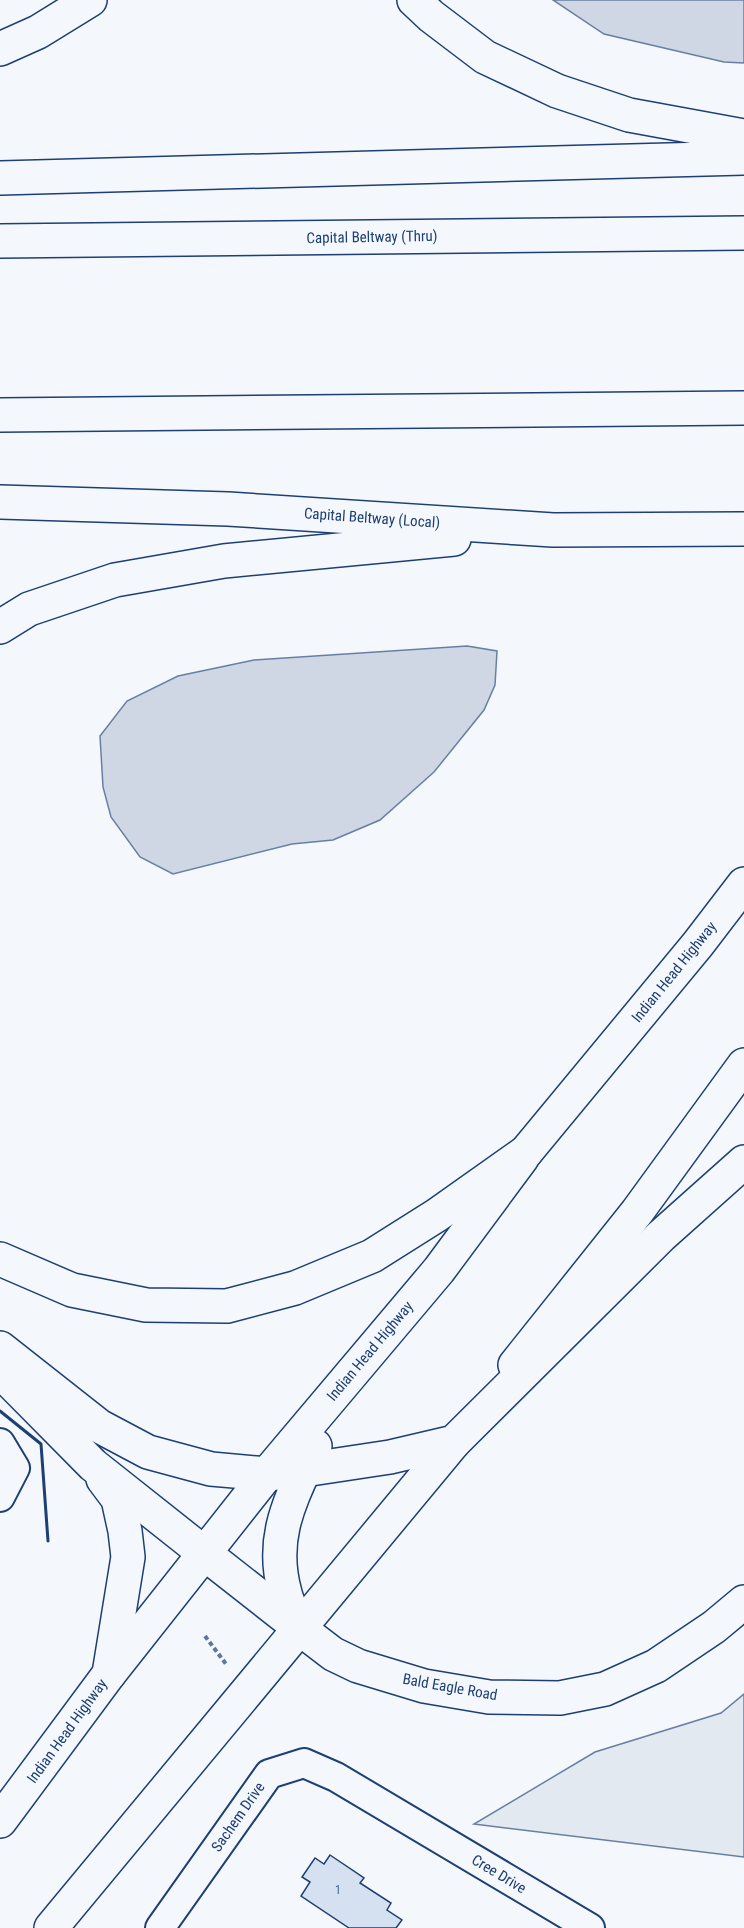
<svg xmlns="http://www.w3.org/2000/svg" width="744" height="1928" font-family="'Roboto Condensed',sans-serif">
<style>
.green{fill:#e3e9f0;stroke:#687fa3;stroke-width:1.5}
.water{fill:#cfd7e4;stroke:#687fa3;stroke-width:1.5}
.building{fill:#d5e0f0;stroke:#1d3f73;stroke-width:1.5}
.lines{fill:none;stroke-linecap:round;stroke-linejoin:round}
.minor-casing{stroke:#1d3f73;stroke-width:32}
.tertiary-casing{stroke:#1d3f73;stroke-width:36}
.primary-casing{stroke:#1d3f73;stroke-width:36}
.trunk-casing{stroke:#1d3f73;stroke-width:36}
.motorway-casing{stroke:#1d3f73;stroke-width:36}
.path{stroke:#5e769c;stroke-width:4;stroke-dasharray:4.5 3;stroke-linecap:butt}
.minor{stroke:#f4f7fb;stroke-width:28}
.tertiary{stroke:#f4f7fb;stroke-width:33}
.primary{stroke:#f4f7fb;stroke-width:33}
.trunk{stroke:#f4f7fb;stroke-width:33}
.motorway{stroke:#f4f7fb;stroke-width:33}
.wall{stroke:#1d3f73;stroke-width:3}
.labels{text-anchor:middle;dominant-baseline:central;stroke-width:4.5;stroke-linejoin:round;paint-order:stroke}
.number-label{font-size:12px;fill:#4b6792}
.street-label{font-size:15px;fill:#1d3f73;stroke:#f4f7fb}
</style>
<rect width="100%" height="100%" fill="#f4f7fb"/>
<!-- green -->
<path class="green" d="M744,1694V1857L474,1824L595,1752L721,1713Z"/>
<!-- water -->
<g class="water">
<path d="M553,0H744V63L724,62L604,34Z"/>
<path d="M467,646L497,651L495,685L484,710L434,772L380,820L333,840L292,844L173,874L140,857L111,817L103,787L100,736L127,701L178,676L254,660Z"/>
</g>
<!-- building -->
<path class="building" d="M330,1855L364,1878L360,1883L391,1903L387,1910L402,1920L396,1928H349L301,1896L310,1882L302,1877L315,1858L324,1864Z"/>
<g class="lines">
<!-- minor casing -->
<g class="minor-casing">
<g id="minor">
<path d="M0,1443L15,1468L0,1497"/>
<path d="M160,1928L269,1774L304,1763L336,1777L590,1928"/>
</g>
</g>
<!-- tertiary casing -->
<g class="tertiary-casing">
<path id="tertiary" d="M299,1628L333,1654L358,1666L424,1686L489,1697L560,1698L605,1689L656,1666L714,1627L744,1602"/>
</g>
<!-- primary casing -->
<g class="primary-casing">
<g id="primary">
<path d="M204,1553L297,1626"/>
<path d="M299,1628C294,1616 288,1605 285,1593C269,1535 292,1498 315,1446"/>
<path d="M0,1821L109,1674L267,1474L439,1270L522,1158"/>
<path d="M51,1928L454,1442"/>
</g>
</g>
<!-- trunk casing -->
<g class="trunk-casing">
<g id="trunk">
<path d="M526,1152L698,944L744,884"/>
<path d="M515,1365L637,1212L744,1065"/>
</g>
</g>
<!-- motorway casing -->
<g class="motorway-casing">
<g id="motorway">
<path d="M414,0L431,16L485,57L557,91L629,115L744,136"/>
<path d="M0,49L38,32L90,0"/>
<path d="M0,178L744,158"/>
<path d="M0,241L744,233"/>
<path d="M0,415L744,408"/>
<path d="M0,502L228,509L553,530L744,529"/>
<path d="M0,627L29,609L115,580L224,561L454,539"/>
<path d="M0,1259L72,1290L146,1305L227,1306L295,1288L372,1256L437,1215L526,1152"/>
<path d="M0,1348L99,1426L148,1452L211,1469L267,1474L304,1470L390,1457L454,1442L661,1236L744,1162"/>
<path d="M3,1374L93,1465L204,1553"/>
<path d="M103,1479L118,1499L125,1531L128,1557L109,1674"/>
</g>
</g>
<!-- path -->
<path class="path" d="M205,1636L226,1664"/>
<!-- minor -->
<use href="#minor" class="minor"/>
<!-- tertiary -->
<use href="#tertiary" class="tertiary"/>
<!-- primary -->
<use href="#primary" class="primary"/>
<!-- trunk -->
<use href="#trunk" class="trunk"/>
<!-- motorway -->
<use href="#motorway" class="motorway"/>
<!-- wall -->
<path class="wall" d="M0,1411L41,1444L48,1541"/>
</g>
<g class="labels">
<!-- number labels -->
<g class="number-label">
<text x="338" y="1890">1</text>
</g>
<!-- street labels -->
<g class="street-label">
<text transform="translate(372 237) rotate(-1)">Capital Beltway (Thru)</text>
<text transform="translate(372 518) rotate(4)">Capital Beltway (Local)</text>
<text transform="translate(674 972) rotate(-51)">Indian Head Highway</text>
<text transform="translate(370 1351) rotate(-50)">Indian Head Highway</text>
<text transform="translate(450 1687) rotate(10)">Bald Eagle Road</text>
<text transform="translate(67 1731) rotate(-54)">Indian Head Highway</text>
<text transform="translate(238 1817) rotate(-55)">Sachem Drive</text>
<text transform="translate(499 1874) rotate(31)">Cree Drive</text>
</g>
</g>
</svg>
